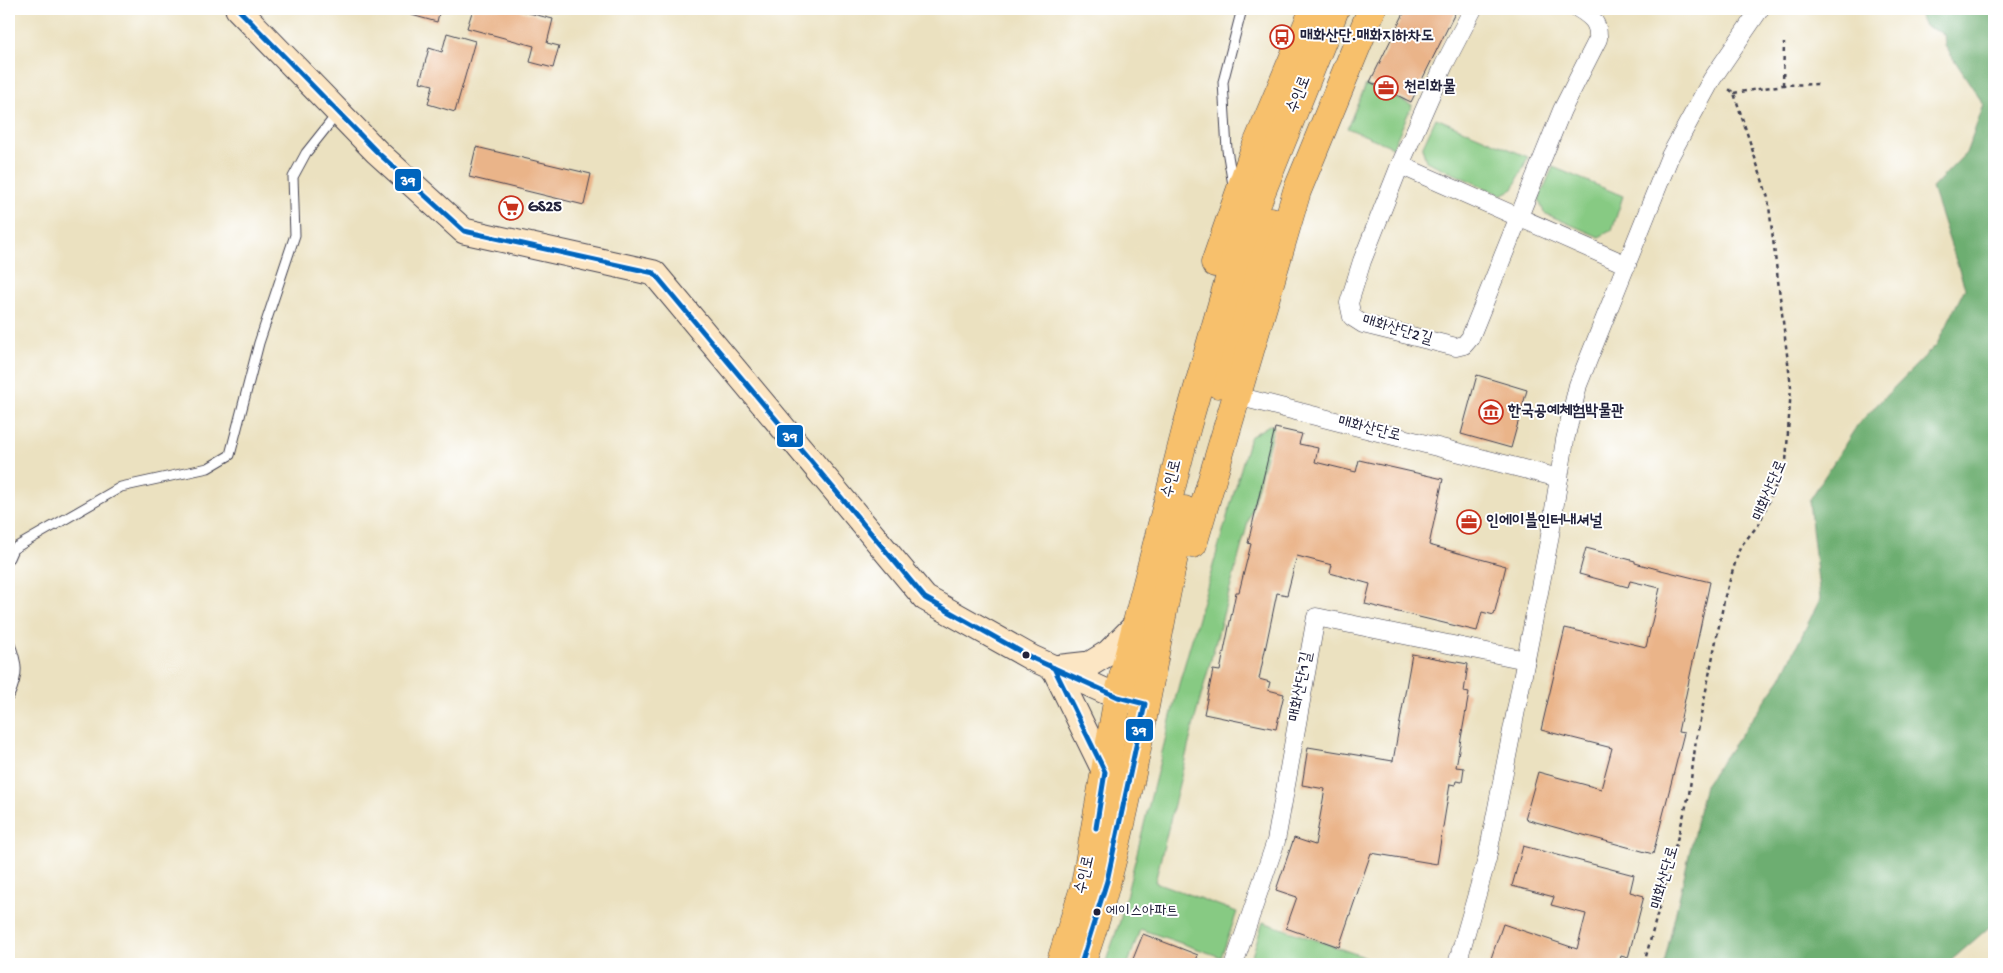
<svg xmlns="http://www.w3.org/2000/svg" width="2003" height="973" font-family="'Gochi Hand','Poor Story',sans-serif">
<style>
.green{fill:#87ca83;stroke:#54765f}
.forest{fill:#6dae71;stroke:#486856}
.building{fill:#eab489}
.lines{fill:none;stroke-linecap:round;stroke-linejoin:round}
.lane-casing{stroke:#403f4f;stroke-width:11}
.street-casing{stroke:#403f4f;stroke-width:19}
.secondary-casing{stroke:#403f4f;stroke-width:27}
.primary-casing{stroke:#403f4f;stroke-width:29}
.path{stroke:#403f4f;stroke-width:2.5;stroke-dasharray:4 4;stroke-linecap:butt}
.lane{stroke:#fff;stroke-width:9}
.street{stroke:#fff;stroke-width:18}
.secondary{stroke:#fce6c4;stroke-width:25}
.primary{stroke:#f7c06c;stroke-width:28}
.bus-1-casing{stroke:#fff;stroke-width:9}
.bus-1{stroke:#0065bd;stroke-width:5}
.bus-dot{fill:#22223b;stroke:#fff;stroke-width:2}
.labels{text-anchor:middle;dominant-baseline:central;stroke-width:4;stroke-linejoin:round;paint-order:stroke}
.bus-label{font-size:15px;fill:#22223b;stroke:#fff;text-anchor:start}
.poi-label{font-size:16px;font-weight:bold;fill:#22223b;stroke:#fff;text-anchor:start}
.street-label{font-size:16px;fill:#22223b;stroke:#fff}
.line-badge{stroke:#fff;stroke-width:2}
.badge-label{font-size:14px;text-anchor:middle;font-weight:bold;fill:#fff}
</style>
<rect width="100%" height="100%" fill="#fff"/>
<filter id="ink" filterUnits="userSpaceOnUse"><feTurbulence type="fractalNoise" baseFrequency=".02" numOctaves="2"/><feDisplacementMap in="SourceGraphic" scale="10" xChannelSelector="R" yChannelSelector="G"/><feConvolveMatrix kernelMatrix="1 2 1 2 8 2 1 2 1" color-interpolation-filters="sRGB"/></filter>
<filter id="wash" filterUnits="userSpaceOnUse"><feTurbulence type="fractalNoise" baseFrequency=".0096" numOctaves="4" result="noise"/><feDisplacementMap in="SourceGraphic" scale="20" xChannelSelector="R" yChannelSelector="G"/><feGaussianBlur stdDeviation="1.12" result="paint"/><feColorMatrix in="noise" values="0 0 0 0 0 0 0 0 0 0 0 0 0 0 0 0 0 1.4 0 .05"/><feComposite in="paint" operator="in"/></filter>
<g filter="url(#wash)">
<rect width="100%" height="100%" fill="#ebe1c0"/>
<!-- green -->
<g class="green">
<path d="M1366,85L1412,105L1393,147L1347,128Z"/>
<path d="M1436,118L1528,157L1513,189L1501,195L1426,161L1422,148Z"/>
<path d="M1553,167L1623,196L1612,230L1599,237L1544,213L1539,199Z"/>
<path d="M1269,425L1274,426L1196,715L1155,882L1237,912L1221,957L1140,929L1128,964H1105L1120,921L1179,684L1250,437Z"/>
<path d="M1263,922L1385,964H1256L1250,962Z"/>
</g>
<!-- forest -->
<path class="forest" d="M1916,9H1994V923L1947,964H1664L1705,785L1781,678L1820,599L1809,501L1858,424L1937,344L1965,288L1932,188L1966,153L1984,105L1945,46L1944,34L1925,26Z"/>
<g id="blocks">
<!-- building -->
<g class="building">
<path d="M404,9H440L437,22L404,13Z"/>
<path d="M473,9H513L553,19L547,43L559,46L553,68L530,62L534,46L467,28Z"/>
<path d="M1406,9H1457L1411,102L1370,82Z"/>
<path d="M447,33L475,41L455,112L428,104L433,85L420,82L429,48L442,52Z"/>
<path d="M476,147L591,174L584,205L469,177Z"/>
<path d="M1477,375L1527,390L1511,448L1461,434Z"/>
<path d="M1275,428L1302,434L1299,444L1318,448L1315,462L1356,472L1359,460L1443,479L1429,545L1506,566L1494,615L1482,612L1477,631L1365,604L1370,584L1330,573L1332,565L1297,556L1287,595L1277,593L1259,679L1270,682L1268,690L1284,694L1276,729L1204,714L1213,670L1220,671L1236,592H1239L1251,544L1248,543Z"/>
<path d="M1586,548L1635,561V563L1661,570L1710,582L1678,732L1684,733L1653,854L1525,819L1538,772L1601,789L1612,748L1541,730L1565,628L1646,647L1660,588L1630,581L1628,587L1579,574Z"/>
<path d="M1412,654L1468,664L1464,692L1469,693L1456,767L1464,768L1462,782L1456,781L1455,785L1450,784L1437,864L1371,853L1339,947L1286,928L1297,897L1276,890L1294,838L1315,845L1325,789L1302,785L1308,747L1393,761Z"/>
<path d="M1523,846L1634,875L1630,892L1644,896L1628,958L1621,956L1619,964H1489L1503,924L1577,949L1586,914L1551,905L1554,897L1512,886Z"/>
<path d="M1143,934L1198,955L1195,964H1131Z"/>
</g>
</g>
</g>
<g filter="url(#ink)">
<use href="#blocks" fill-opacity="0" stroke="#403f4f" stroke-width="1"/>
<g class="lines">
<!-- lane casing -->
<g class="lane-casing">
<g id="lane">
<path d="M1233,185L1227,150L1223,82L1242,9"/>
<path d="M9,558L13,549L121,487L208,468L230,455L259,343L295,235L293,177L306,153L337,114"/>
<path d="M9,642C18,664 19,674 9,696"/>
</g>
</g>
<!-- street casing -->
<g class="street-casing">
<g id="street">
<path d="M1473,9L1444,65L1400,165L1362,261L1349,303L1352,317L1363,324L1456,347L1464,345L1470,338L1562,110L1598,39C1599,23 1592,17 1579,9"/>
<path d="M1400,165L1627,265"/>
<path d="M1237,396L1559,478"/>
<path d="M1234,964L1276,841L1316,617L1526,660"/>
<path d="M1457,964L1487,859L1549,541L1565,440L1578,385L1670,156L1712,79L1760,9"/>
</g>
</g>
<!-- secondary casing -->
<g class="secondary-casing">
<g id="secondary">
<path d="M238,9L377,152L464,231L654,273L925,598L1032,658L1118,697L1138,702"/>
<path d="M1054,668L1105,772"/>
<path d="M1054,668L1090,664L1108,653L1136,625"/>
</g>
</g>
<!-- primary casing -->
<g class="primary-casing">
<g id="primary">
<path d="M1215,263L1253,154L1314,9"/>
<path d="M1218,384L1258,253L1271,221"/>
<path d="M1193,544L1297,191L1372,9"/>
<path d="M1060,964L1085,885L1118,697L1187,426L1236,255L1335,9"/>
<path d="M1081,964C1133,818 1149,661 1184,510"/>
</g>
</g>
<!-- path -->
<g class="path">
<path d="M1783,85L1784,43"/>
<path d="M1734,93L1783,85L1819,84"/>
<path d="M1644,964L1689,795L1696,740L1725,596L1740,547L1759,524L1786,462L1791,387L1768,198L1734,93L1726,87"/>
</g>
<!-- lane -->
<use href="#lane" class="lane"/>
<!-- street -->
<use href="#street" class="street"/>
<!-- secondary -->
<use href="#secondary" class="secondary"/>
<!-- primary -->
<use href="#primary" class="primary"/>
<!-- bus-1 casing -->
<g class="bus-1-casing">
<g id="bus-1">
<path d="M238,9L377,152L464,231L654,273L925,598L1032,658L1118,697L1145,704L1107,881L1081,964"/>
<path d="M1054,668L1105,772L1096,828"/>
</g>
</g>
<!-- bus-1 -->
<use href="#bus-1" class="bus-1"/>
</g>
</g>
<!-- icons -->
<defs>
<g id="bus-ring" transform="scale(1.25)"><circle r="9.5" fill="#fff" stroke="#c8321e" stroke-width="1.5"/><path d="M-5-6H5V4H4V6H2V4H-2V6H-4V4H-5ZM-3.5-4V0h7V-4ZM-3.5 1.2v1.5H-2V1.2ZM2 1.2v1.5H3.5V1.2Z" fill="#c8321e"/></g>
<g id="office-ring" transform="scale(1.25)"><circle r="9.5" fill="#fff" stroke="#c8321e" stroke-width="1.5"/><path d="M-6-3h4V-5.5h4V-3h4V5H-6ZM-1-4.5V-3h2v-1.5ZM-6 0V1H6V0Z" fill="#c8321e"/></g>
<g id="supermarket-ring" transform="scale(1.25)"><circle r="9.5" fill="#fff" stroke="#c8321e" stroke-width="1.5"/><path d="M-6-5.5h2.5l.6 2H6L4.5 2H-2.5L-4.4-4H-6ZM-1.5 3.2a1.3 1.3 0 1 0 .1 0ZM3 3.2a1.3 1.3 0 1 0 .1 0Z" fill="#c8321e"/></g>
<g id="museum-ring" transform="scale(1.25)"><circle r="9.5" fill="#fff" stroke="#c8321e" stroke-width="1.5"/><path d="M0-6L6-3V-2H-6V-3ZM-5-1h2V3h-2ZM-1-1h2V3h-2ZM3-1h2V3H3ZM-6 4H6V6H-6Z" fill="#c8321e"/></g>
</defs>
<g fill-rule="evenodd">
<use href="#bus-ring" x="1282" y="37"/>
<use href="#office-ring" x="1386" y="88"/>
<use href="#supermarket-ring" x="511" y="208"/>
<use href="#museum-ring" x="1491" y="412"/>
<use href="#office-ring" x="1469" y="522"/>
</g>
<!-- markers -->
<g class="bus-dot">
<circle cx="1026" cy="655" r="4.5"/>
<circle cx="1097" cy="912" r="4.5"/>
</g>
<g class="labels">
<!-- bus labels -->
<g class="bus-label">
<text x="1106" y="912">에이스아파트</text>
</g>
<!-- poi labels -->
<g class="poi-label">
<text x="1300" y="37">매화산단.매화지하차도</text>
<text x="1404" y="88">천리화물</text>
<text x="528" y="208">GS25</text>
<text x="1508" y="412">한국공예체험박물관</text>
<text x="1486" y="522">인에이블인터내셔널</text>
</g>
<!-- street labels -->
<g class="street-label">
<text transform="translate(1300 95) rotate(-68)">수인로</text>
<text transform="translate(1397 331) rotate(16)">매화산단2길</text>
<text transform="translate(1369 430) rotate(14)">매화산단로</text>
<text transform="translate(1173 479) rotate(-76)">수인로</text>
<text transform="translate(1771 491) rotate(-67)">매화산단로</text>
<text transform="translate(1302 687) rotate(-79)">매화산단1길</text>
<text transform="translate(1086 875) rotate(-77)">수인로</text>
<text transform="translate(1666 878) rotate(-74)">매화산단로</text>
</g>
</g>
<g class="line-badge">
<rect x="394" y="168" width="28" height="24" rx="5" fill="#0065bd"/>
<rect x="776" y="424" width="28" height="24" rx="5" fill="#0065bd"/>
<rect x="1125" y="718" width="29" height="24" rx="5" fill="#0065bd"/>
</g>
<g class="badge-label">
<text x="408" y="185">39</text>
<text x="790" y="441">39</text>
<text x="1139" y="735">39</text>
</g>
<!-- margin -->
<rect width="2003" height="973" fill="none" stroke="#fff" stroke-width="30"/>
</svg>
